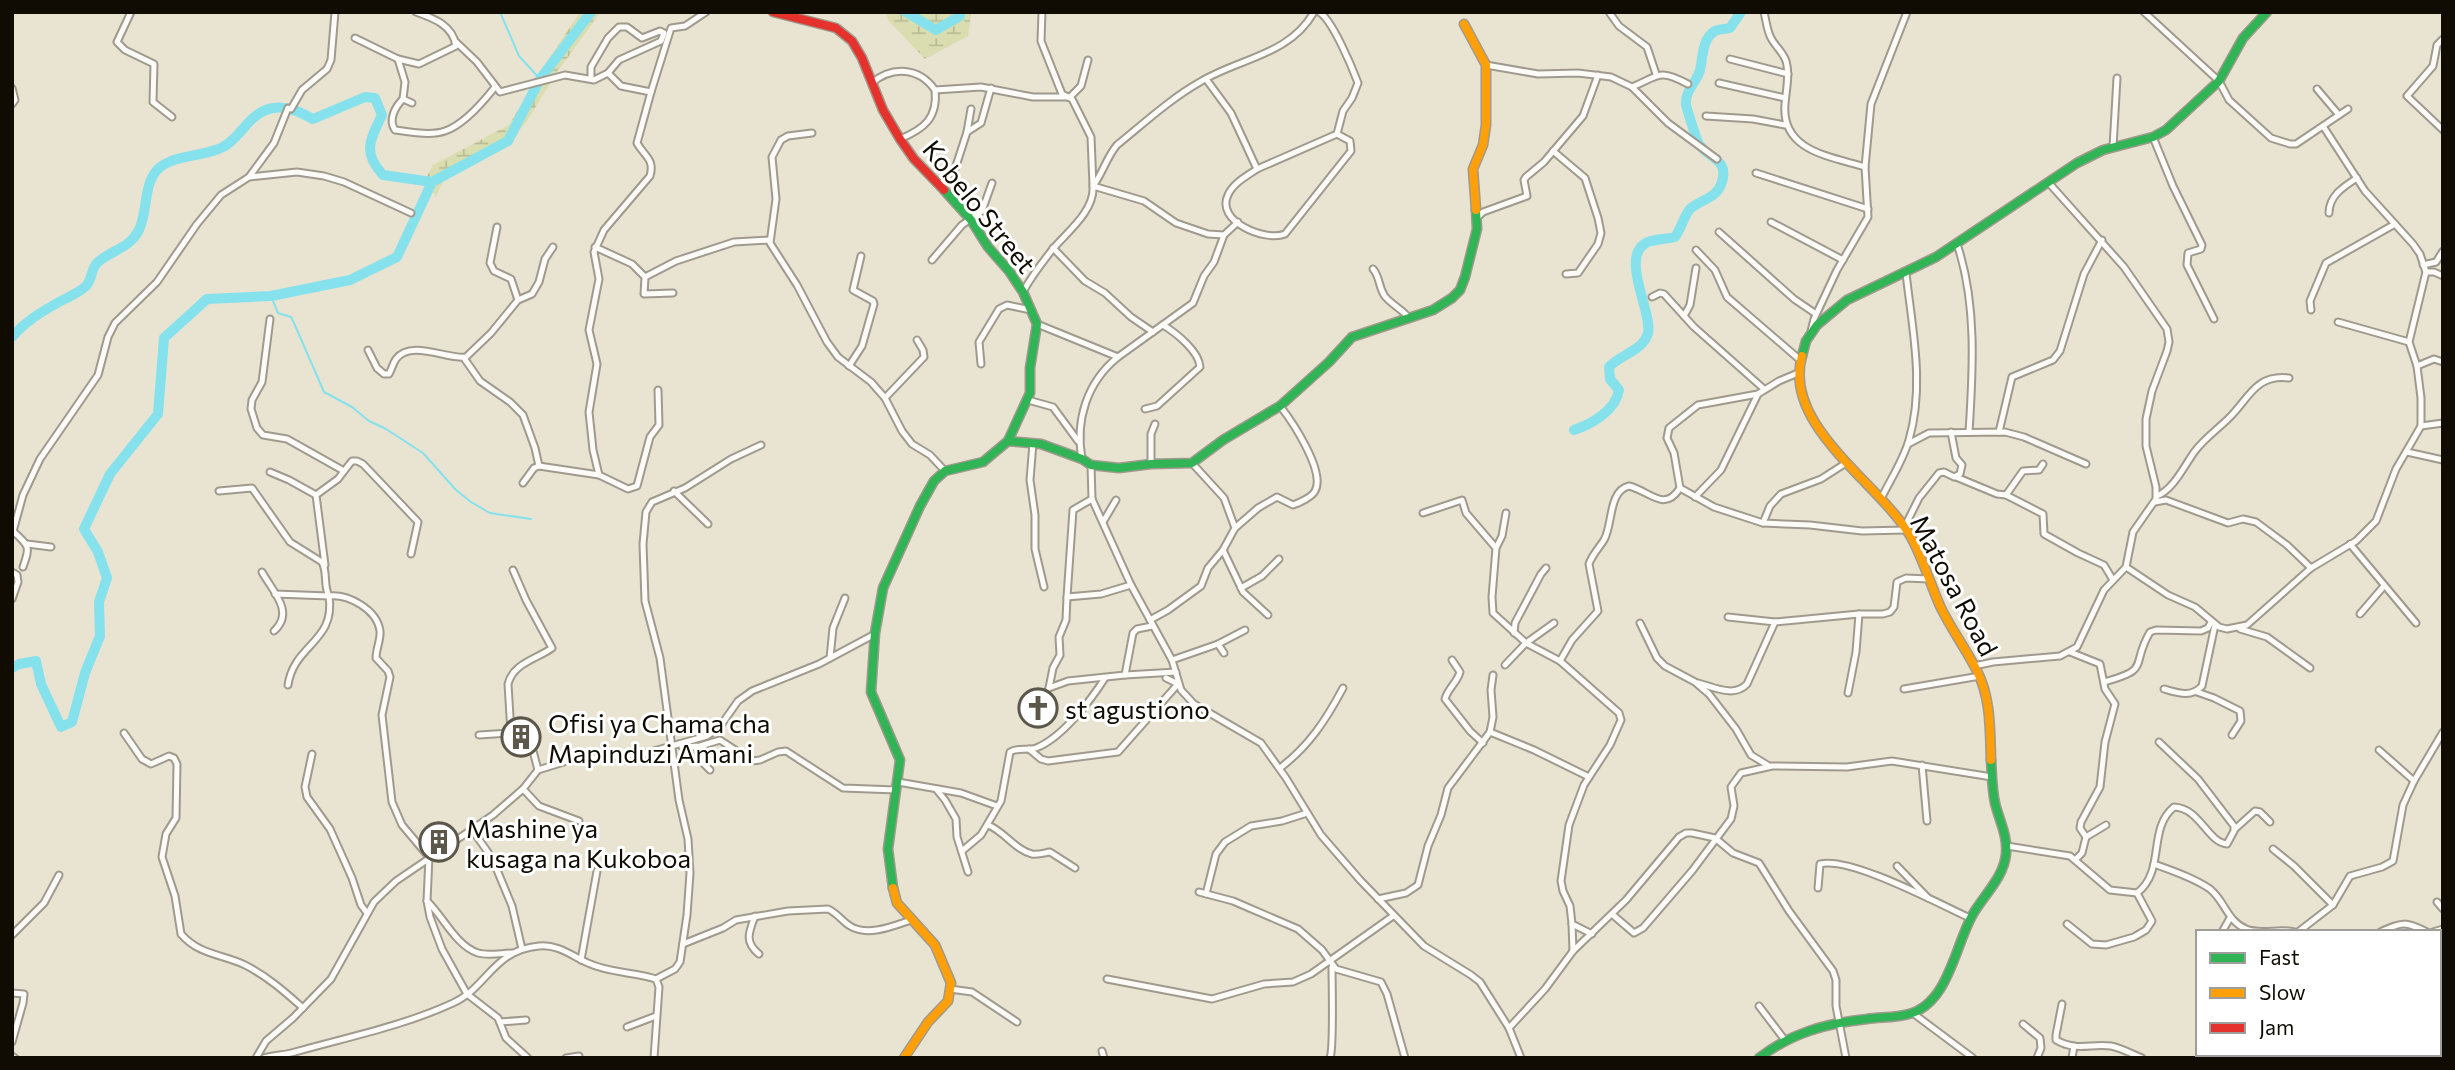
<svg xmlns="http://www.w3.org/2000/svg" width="2455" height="1070" font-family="Commissioner,sans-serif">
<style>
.wetland{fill:url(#wetland-marsh)}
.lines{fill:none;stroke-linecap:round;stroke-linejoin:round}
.stream{stroke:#85e2ed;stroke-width:2}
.river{stroke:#85e2ed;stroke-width:10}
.street-casing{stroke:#9f9a8d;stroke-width:9}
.fast-casing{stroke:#9f9a8d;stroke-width:11}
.slow-casing{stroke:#9f9a8d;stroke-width:11}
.jam-casing{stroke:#9f9a8d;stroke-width:11}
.street{stroke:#fcfbf8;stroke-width:5}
.fast{stroke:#30b455;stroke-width:8}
.slow{stroke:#ff9f0a;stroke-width:8}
.jam{stroke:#e5322d;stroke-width:8}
.labels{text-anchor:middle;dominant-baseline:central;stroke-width:6;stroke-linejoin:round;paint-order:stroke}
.street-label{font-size:26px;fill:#100c03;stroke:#fff}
.poi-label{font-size:26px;fill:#100c03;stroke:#fff;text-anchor:start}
</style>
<defs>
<pattern id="wetland-marsh" width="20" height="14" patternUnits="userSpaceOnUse" patternTransform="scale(1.75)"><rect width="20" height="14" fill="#d9ddaf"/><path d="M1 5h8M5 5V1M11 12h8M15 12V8" fill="none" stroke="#b9bc95"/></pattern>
</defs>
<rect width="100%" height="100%" fill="#e9e3d2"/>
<!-- wetland -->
<g class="wetland">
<path d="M580,12H601L557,72L527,121L504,148L445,177L436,197L425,180L433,165L509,125L548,60Z"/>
<path d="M886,12H971L968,36L925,59L888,20Z"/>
</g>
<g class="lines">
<!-- stream -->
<g class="stream">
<path d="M500,12L519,56L540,79"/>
<path d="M271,296L278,313L291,317L294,323L324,392L352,407L369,421L386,429L423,453L456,490L471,502L490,513L531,519"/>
</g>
<!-- river -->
<g class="river">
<path d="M906,12L936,30L960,16L959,12"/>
<path d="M12,337C26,321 41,312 59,302C68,297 79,293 86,286C93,279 90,269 98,262C112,250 130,248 139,230C148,211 143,184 158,169C174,154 204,157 223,147C242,137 249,112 273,108C288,106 300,112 313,119L365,97L375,98L382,115C370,140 362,152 383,175L432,182"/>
<path d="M1574,430C1592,424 1616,410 1619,390L1610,379L1609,367C1620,355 1644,350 1648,333C1653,313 1618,254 1648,242C1656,239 1667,239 1675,237C1681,229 1684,216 1690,209C1701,199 1717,199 1722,182C1729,158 1708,159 1699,144C1697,141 1686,107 1686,104C1685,90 1697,82 1700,70C1703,58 1702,38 1715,31C1719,29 1726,29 1730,28L1741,12"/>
<path d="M12,668L19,664L36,661L41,684L61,727L72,722L85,673L100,636L99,602L107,578L98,552L84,529L110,474L158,414L164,338L207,299L271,296L350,280L397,257L432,182L508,141L540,79L591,12"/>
</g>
<!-- street casing -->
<g class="street-casing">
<g id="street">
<path d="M131,12L117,42L125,50L154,64L153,102L172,117"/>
<path d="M1042,12L1041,41L1062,94L1072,99L1091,137L1093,186L1144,201L1176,223L1208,234L1224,235L1238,222"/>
<path d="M1609,12L1619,26L1647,47L1656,74"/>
<path d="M1764,12C1766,20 1767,31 1771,38C1775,46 1783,52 1786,61C1790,74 1786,91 1785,104C1781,151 1829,156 1865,167"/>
<path d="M2144,12L2219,81L2229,100L2271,138L2290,144H2296L2348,109"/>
<path d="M355,38L398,59L419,64L456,46C453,25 433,18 416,12"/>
<path d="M2443,39L2437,45L2433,66L2407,96L2443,130"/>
<path d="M456,42L477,62L500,92L565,75L594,80L608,73L621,86L651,92L637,143C644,156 655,159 650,176L604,230L594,252L599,279L589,330L597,364L589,412L593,450L599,475L628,489L637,486L650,437L659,425L658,390"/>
<path d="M398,59L405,82L403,99L412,103"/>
<path d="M1730,59L1788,74"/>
<path d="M1486,65L1538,74L1578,73L1611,77L1632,87L1668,123L1717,159"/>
<path d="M591,79V67L608,38L619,27H627L642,38L660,31L664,33L661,41L619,60L608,73"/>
<path d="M1206,79L1231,113L1257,169C1247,176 1233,183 1228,195C1215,221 1265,242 1285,234L1351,151L1350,141L1337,134"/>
<path d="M872,83C892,66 919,67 935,90C938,118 924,129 900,139"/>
<path d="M1719,83L1785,98"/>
<path d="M1632,87C1659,76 1658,68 1688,84"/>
<path d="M12,88L15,100L12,104"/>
<path d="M2317,89L2339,115"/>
<path d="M935,90L981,87L1033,97H1070L1081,86L1088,60"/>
<path d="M651,92L671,28L685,26L706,12"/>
<path d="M403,99C395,107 388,120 395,130C410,132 431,136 445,131C463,125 484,101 495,87"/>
<path d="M1706,116L1753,119L1785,125"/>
<path d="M967,132L971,109"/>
<path d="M812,133L788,136L781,140L772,157L776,199L770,243L797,285L827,342L838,357L871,382L885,398"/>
<path d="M2153,137L2173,186L2202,245L2201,249L2188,253L2187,265L2214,319"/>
<path d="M2113,147L2117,78"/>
<path d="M1553,151L1585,178L1598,218L1601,233L1598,244L1578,273L1566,274"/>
<path d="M1257,169L1337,134L1343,111L1352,98L1358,83C1352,67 1332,19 1319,12"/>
<path d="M1756,173L1868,209"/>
<path d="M249,177L274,143L288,108L291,109L302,90L327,69L331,60L335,12"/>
<path d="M940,185L955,169L967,132L981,123L991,88"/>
<path d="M2329,213C2329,196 2343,187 2357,178"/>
<path d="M1476,219L1483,212L1527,196L1524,180L1526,177L1544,162L1583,116L1598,75"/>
<path d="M1771,222L1843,260"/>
<path d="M497,227L490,263L494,271L511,279L518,300"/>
<path d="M1719,232L1794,299L1816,314"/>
<path d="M1957,244C1977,303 1973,370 1969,432"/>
<path d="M595,247L632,264L645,277L644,294L673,293"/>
<path d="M1053,248L1085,281L1105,293L1131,317L1153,332"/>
<path d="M1696,250L1715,270L1727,297L1799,359"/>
<path d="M932,260L962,225L982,211L992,183"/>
<path d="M2423,265L2436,262L2443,251"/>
<path d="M1373,269C1380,277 1378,285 1384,295C1389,303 1402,309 1409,318"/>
<path d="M2426,272H2434L2443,276"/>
<path d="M645,277L676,261L734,242L769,240"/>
<path d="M1023,292C1031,277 1041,264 1052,250C1066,233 1095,211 1093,186C1103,173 1106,158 1117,145C1143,124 1170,99 1200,82C1239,58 1289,56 1314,12"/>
<path d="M1652,297L1660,293L1664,294L1694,327L1764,389"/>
<path d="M2311,310L2310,301L2326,263L2395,224"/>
<path d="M1684,316L1690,305L1696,268"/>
<path d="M2338,322L2409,342"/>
<path d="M1037,324L1118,357L1193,303L1204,276L1214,262L1224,235"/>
<path d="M1811,331L1814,319L1837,270L1868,217L1865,167L1871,104L1907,12"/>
<path d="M917,340L923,350L924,357L885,398L902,431L912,444L930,455L945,471"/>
<path d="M368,350L377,368L384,374H389C392,369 393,363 396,359C411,339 448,360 466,357L491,333L518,300L532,294L539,282L545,259L553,247"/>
<path d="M464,358L480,381L510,402L523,415L535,448L539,466"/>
<path d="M981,364L979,342L999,309L1007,305L1031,310"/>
<path d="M849,366L862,346L874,304L873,301L853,290L861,256"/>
<path d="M2417,366L2434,359L2443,362"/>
<path d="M1758,394L1698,405L1669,428L1667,438L1674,453L1680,488L1714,507L1763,523L1810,525L1862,531L1906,530"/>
<path d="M1028,400L1053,407L1078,441"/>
<path d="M1145,409L1157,406L1200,367C1199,351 1176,333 1163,325"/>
<path d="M2421,426L2443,423"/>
<path d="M1999,432L2012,377L2053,360L2060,351L2084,274L2102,240"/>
<path d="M1033,443L1030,480L1035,515V549L1044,587"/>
<path d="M1908,444L1929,433L2005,432L2024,437L2086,464"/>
<path d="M2407,452L2443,460"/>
<path d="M1082,459C1075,420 1087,382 1118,357"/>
<path d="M1192,463L1224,498L1235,528"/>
<path d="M1151,464V434L1155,424"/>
<path d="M1091,465L1092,499L1131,585L1172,660L1181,690L1194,704L1261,743L1286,778L1321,835L1360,880L1424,946L1471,975L1480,982L1509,1028L1521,1058"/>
<path d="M344,471L352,461H357L363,464L418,522L411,554"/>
<path d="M270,472L289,480L316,495L338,479L344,471L287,439L263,435L257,428L251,409L252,400L262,382L270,319"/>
<path d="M1956,477L1997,494L2006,495L2023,471L2039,470L2043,464"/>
<path d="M523,483L534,468L539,466L599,475"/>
<path d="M219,491L252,488L290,542L322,562C328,573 323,585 329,596C348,594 377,609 380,631C381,639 376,649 376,658L388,671L390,677L382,715L392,802L402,825L429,857L427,901L430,917L442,949L467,994L498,1018L506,1038L528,1058"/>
<path d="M674,491L708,524"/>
<path d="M316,495L325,565"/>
<path d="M2006,495L2043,514L2044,534L2078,553L2104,565L2113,580"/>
<path d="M2157,496C2174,489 2184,466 2195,451C2205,438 2218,429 2230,417C2249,398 2256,374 2289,378"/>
<path d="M1695,497L1721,470L1758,394L1779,381L1798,373"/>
<path d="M1092,499L1073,510L1067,597L1101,594L1131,585"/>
<path d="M1881,499C1890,480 1903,461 1909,440C1925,385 1912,328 1906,273"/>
<path d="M2155,502L2166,500L2228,523L2243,519L2256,522L2287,545L2311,568"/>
<path d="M1423,513L1462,500L1466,513L1496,548"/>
<path d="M1506,513L1502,536L1496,548L1492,597L1493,613L1526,643L1560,661L1619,713L1621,720L1610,745L1584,785L1569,825L1561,881L1563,891L1570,906L1572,924L1592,934"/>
<path d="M1103,522L1116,500"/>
<path d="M1763,523L1770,506L1781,494L1821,479L1846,463"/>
<path d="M1905,526L1919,498L1939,473L1944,472L1954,477L1960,474L1962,465L1956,458L1951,432"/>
<path d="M14,532C30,547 30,547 23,567"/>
<path d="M12,535L23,495L40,459L98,375L108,337L115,323L157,282L197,224L221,195L249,177L297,172L324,176L344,182L411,213"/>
<path d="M27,544L51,547"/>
<path d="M2350,544L2416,623"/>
<path d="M1223,550L1243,592L1268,615"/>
<path d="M2126,567L2168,595L2195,607L2219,627L2227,629L2247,625L2311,568L2356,541L2376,521L2396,469L2421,426V398L2417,366L2409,342L2426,272L2420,254L2413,244L2365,191L2323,126"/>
<path d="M12,572L17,575L18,582L12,599"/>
<path d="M262,572C273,592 295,612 274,631"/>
<path d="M1241,588L1262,576L1279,559"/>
<path d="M275,594L329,596C336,642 294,644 288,685"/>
<path d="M2360,614L2384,586"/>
<path d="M1728,617L1775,622L1859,614H1883L1890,612L1894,607L1897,582L1906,578L1929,579"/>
<path d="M1150,620L1168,610L1201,586L1208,568L1223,550L1235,528L1258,508L1277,497L1293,505C1299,503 1312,497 1315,491C1326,472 1292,421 1280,406"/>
<path d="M1640,623L1657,658L1665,666L1695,682L1709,694L1736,729L1751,755L1769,766"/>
<path d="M2240,629L2267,637L2310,668"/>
<path d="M1514,633L1515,623L1541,574L1546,568"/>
<path d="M1218,644L1224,653"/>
<path d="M2070,652L2100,664L2105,689L2115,704L2105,742L2100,787L2081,822L2080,828L2086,837"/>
<path d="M830,658L833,628L845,598"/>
<path d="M1172,660L1218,644L1245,630"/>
<path d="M1452,660L1460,672C1457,683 1448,688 1445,699L1470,731L1483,743"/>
<path d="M1560,661L1572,640L1598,611L1589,564C1592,555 1599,548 1604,540C1613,525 1608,491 1629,486C1650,491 1664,513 1680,488"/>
<path d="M1505,665L1526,643L1554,623"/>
<path d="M1974,666L1993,662L2060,656L2077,647L2104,590L2126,567L2133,532L2156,499V487L2146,446V419L2152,391L2167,351L2169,342L2167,329L2124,267L2048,182"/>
<path d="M1125,675L1176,672"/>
<path d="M2104,682C2152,669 2130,666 2150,632L2156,630L2201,631L2208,628L2211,622"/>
<path d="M1698,683C1714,687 1734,698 1747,684L1775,622"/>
<path d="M1049,688L1068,681L1125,675L1133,633L1137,629L1152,626"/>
<path d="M1049,688L1053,668L1060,655L1059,637L1066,620L1067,597"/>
<path d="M1904,689L1980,676"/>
<path d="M2164,689C2178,693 2191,698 2202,686L2215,625"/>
<path d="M2197,692L2214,698L2240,711L2241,721L2232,735"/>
<path d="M1848,693L1856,652L1859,614"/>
<path d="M1490,732L1534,750L1589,777"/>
<path d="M124,733L142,759L151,764L169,756L174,758L177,764L176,818L166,834L162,857L175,896L181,934C199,955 222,954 245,965C267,976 285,992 303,1008"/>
<path d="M511,733L508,684C513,663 537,659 552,648L526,600L513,570"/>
<path d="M479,735L511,733L514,745L532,747L538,770"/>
<path d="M682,747L700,746L720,740L752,761L760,760L778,752L786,751L843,788L896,790"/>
<path d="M695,747L704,764L710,770"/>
<path d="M1029,749L1041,759L1048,761L1118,752L1178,684L1166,678"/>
<path d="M2379,750L2414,781"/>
<path d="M312,754L305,787L307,797L330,829L352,878L361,905L367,913"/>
<path d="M1922,765L1927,821"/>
<path d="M1280,768C1309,746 1326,720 1343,688"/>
<path d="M898,782L961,793L997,806"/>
<path d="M523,789L539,806L579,821"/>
<path d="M936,789L945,800L956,819L957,837L968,872"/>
<path d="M988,825C1004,831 1015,850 1032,854C1038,855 1044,853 1050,852L1075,868"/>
<path d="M2235,829L2255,811L2260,812L2270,822"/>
<path d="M473,831L492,858L512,906L522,949"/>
<path d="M2007,846L2070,856L2110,890L2137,893C2166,871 2147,829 2174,807C2200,808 2207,842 2227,844L2234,831V826L2198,779L2159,742"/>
<path d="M2273,849L2294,866L2333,905"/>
<path d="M962,851L981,835L1001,801L1010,752C1018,747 1027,751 1036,748C1062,738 1091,700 1105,678"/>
<path d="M2076,859L2082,853L2086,837L2106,825"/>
<path d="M2154,864C2173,871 2194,878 2210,889C2225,901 2227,921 2246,929C2260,935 2280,928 2295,932"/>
<path d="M1897,866L1928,898"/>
<path d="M1818,888L1820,864C1850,856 1939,904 1970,918"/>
<path d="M1199,892L1233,901L1298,929L1322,950L1336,969L1381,982L1387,994L1405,1058"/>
<path d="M1206,894L1216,854L1225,842L1251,826L1282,821L1307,813"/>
<path d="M1378,899L1406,893L1418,885L1428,846L1441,815L1448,788L1490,732L1493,717L1491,690L1493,675"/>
<path d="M427,901C443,916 456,946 478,953C488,956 502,953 512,953"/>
<path d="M2437,902L2443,909"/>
<path d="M1613,915L1634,933L1643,928L1692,871L1731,819L1734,806L1731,787L1741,773L1772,766L1847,767L1892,761L1992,777"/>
<path d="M755,916C749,932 744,942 759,954"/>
<path d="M1572,924L1573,951"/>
<path d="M2067,924L2092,944L2106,945L2134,937L2146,930L2152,921L2137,893"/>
<path d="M2222,932L2230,918"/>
<path d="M2298,932L2333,905L2350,876L2382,867L2393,861L2403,805L2414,781L2443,732"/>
<path d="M2380,932C2402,922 2405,921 2427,932"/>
<path d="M2433,932L2443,929"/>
<path d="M12,935L44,903L59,875"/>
<path d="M683,944L723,928L736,920L788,911L828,909C837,913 842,921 850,926C868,937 893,926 911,920"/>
<path d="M581,960L597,871"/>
<path d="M656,979L675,969L680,962L687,915L690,873L688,839L679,800L660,658L645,601L643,544L646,512L652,502L685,488L731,459L761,445"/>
<path d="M1107,979L1212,999L1264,984L1293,982L1311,974L1393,916"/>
<path d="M2439,985L2443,984"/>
<path d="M950,989L972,992L1017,1022"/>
<path d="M12,993L24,994L23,1003L12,1042"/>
<path d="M2062,1004L2056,1035V1040C2077,1052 2091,1043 2111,1046C2121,1048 2132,1054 2142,1058"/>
<path d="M1759,1006L1784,1039"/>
<path d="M1914,1014L1973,1058"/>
<path d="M500,1022L526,1020"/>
<path d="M2023,1024L2040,1038L2041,1048L2037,1058"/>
<path d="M627,1027L656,1016"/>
<path d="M1509,1028L1545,989L1573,951L1626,900L1679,837L1686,833H1692L1715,838L1733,853L1759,863L1789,911L1833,971L1836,980V1006L1846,1058"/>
<path d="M1102,1051L1104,1058"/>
<path d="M2299,1054L2300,1058"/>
<path d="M12,1056L15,1058"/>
<path d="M256,1058L266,1041L293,1018L331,979L374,902L396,881L493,815L523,789L538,770L570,760L643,754L707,736L719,728L738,701L752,691L819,664L875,634"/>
<path d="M264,1058C274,1055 285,1055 295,1052C348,1037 403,1026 453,1003C487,988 493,950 539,946C558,944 572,956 588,963C609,973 634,972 656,979L659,987L654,1058"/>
<path d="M566,1058L579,1056"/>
<path d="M1330,1058C1334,1048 1332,983 1332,967"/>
<path d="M2072,1058L2074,1046"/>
<path d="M2373,1058L2374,1054"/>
</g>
</g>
<!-- fast casing -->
<g class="fast-casing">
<g id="fast">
<path d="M1802,356L1806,341L1817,325L1847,300L1936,257L2077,163L2103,150L2153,137L2166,130L2219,81L2243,38L2267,12"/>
<path d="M1008,441L1041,444L1082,459L1091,465L1119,468L1151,464L1192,463L1223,440L1280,406L1329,362L1352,337L1433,310L1452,298L1460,290L1465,277L1477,229L1476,210"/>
<path d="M893,888L888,849L900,760L871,692L875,633L883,588L920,506L934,481L945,471L983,462L1008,441L1030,393V368L1037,324L1023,292L1009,271L988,247L971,220L944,190"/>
<path d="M1759,1058C1791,1033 1827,1023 1867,1019C1881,1017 1895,1018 1909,1014C1949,1003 1955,945 1973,914C1984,895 2004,877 2006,854C2008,836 1999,820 1995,803C1992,789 1992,774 1991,760"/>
</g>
</g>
<!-- slow casing -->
<g class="slow-casing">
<g id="slow">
<path d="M1464,24L1486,65V125L1483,145L1473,169L1476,210"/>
<path d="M1802,356C1782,426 1880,483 1911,537C1923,559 1930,583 1940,606C1951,629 1966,649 1977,671C1991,698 1990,731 1991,760"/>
<path d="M893,888L897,903L935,945L951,983L948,1001L928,1022L904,1058"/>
</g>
</g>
<!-- jam casing -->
<g class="jam-casing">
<path id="jam" d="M773,12L836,28L852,41L862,58L883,110L900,139L914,159L944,190"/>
</g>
<!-- street -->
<use href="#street" class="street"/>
<!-- fast -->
<use href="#fast" class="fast"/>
<!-- slow -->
<use href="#slow" class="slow"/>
<!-- jam -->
<use href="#jam" class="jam"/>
</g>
<!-- icons -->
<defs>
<g id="church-ring" transform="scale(2.0125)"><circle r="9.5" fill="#fff" stroke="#5c574b" stroke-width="1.5"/><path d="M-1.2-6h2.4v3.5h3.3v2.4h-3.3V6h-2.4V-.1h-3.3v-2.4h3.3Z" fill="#5c574b"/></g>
<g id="building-ring" transform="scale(2.0125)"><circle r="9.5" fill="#fff" stroke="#5c574b" stroke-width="1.5"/><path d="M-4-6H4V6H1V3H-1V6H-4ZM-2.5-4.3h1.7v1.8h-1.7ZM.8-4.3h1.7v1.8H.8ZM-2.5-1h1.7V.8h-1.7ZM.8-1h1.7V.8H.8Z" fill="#5c574b"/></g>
</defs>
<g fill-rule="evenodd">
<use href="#church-ring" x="1038" y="708"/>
<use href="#building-ring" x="521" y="737"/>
<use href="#building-ring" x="439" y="842"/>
</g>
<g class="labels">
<!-- street labels -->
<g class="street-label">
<text transform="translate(980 206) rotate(51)">Kobelo Street</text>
<text transform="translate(1955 585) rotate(62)">Matosa Road</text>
</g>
<!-- poi labels -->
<g class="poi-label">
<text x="1065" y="708">st agustiono</text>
<text x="548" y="722">Ofisi ya Chama cha<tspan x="548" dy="30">Mapinduzi Amani</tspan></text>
<text x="466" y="827">Mashine ya<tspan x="466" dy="30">kusaga na Kukoboa</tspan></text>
</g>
</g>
<!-- border -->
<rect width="2455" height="1070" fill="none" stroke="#100c03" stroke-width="28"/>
<!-- legend -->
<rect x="2196" y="930" width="245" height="126" fill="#ffffff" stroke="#9f9e9a" stroke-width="2"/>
<rect x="2210" y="953" width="35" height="10" fill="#30b455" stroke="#9f9e9a" stroke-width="2"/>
<text x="2259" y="965" font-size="21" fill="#100c03">Fast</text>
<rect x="2210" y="988" width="35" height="10" fill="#ff9f0a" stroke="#9f9e9a" stroke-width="2"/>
<text x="2259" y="1000" font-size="21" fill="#100c03">Slow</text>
<rect x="2210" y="1023" width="35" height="10" fill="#e5322d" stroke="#9f9e9a" stroke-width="2"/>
<text x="2259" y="1035" font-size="21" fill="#100c03">Jam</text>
</svg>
